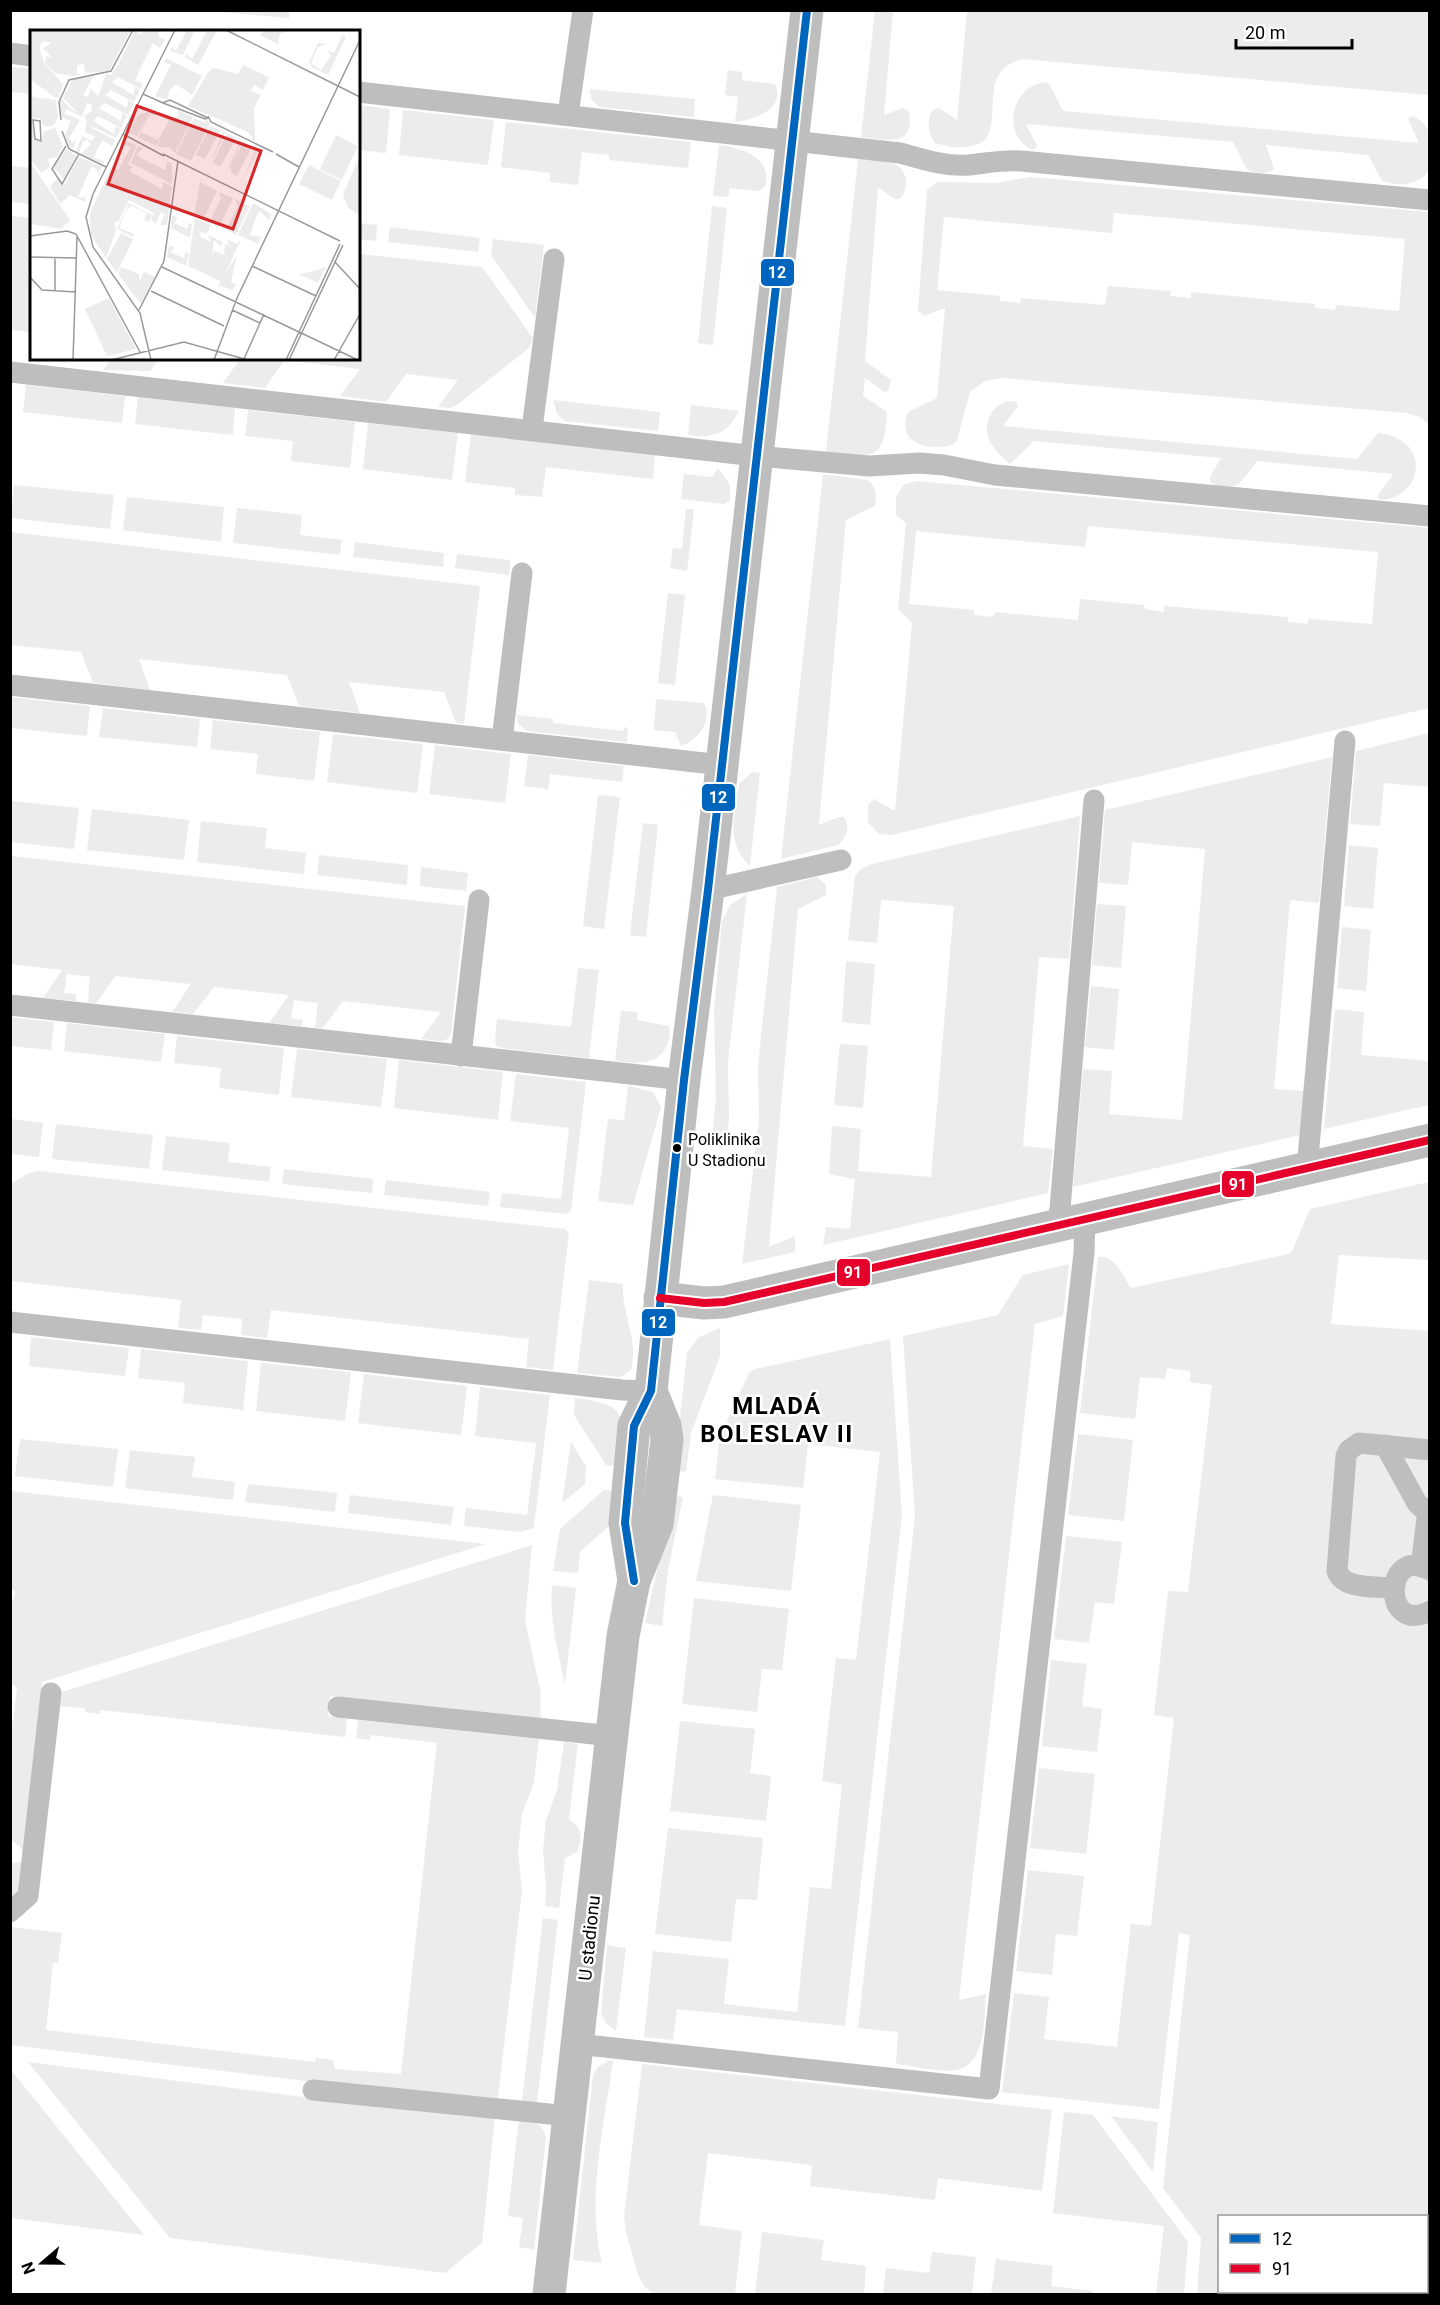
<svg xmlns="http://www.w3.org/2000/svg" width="1440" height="2305" font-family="Roboto,sans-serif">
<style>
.green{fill:#ececec;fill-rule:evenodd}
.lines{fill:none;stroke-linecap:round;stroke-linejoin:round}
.service{stroke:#bebebe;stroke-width:21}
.minor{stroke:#bebebe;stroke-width:33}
.bus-1-casing{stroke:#fff;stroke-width:12}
.bus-2-casing{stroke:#fff;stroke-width:12}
.bus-1{stroke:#0065bd;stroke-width:8}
.bus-2{stroke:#e4002b;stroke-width:8}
.bus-dot{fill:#000;stroke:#fff;stroke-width:2}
.labels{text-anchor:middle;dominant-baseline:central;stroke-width:5;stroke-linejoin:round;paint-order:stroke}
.bus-label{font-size:16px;fill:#000;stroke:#fff;text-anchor:start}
.street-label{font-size:18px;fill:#000;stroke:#fff}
.district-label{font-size:24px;font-weight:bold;letter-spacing:1.5px;fill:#000;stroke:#fff}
.inset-road{fill:none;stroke:#999;stroke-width:1.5}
.view{fill:#d62828;fill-opacity:0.15;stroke:#d62828;stroke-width:3}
.inset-edge{fill:none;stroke:#000;stroke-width:3}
.line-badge{stroke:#fff;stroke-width:2}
.badge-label{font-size:16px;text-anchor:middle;font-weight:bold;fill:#fff}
</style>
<rect width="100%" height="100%" fill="#fff"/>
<!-- green -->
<g class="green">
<path d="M209,11L290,10V11L289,18Z"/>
<path d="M875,11H893L884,115L903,108L909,111C916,148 886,140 861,137Z"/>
<path d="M967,11H1429V95L1022,59C978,71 1002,112 986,139C973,150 948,149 934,142C928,131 926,118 934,109L939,108L957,120Z"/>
<path d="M10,67L31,69V94L11,92Z"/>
<path d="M728,70L742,72V80L775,84C787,108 753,121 735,122L738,97L725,95Z"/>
<path d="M1046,82L1050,85L1063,111L1419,143L1408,119L1412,116C1429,123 1430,133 1430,150C1430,155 1430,160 1430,165C1426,186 1397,187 1382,181L1368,155L1266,145L1274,169C1268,175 1252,174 1246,168L1233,142L1026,124L1037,146L1033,150C1000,136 1011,85 1046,82Z"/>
<path d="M589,89L695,99L694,117L599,107L592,100Z"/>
<path d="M359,105L390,109L386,153L359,150Z"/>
<path d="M403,110L494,120L488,165L399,155Z"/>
<path d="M506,122L691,142L688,168L609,160V155L582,152L578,185L550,182V173L501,167Z"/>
<path d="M719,145C742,148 773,157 765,187L758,191L730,188L728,197L713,196Z"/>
<path d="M858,159C875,161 906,158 906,182C905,189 905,195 899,199H895L878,187L865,361L891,380L888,391L884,392L865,378L863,396L887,412C885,465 870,456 826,452Z"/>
<path d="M11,166L31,168V204L11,202Z"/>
<path d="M1030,177L1429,212V424L1420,417L1406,413L1003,378L985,381L970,392L957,440L952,445C928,451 896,444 908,412L937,398L945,308L924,316L918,310L927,190L937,182L996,183ZM1114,213L1405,239L1399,311L1336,305L1335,310L1315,308V304L1191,292V298L1170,296L1171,291L1108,286L1105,305L1021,298L1020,303L1000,301V296L937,290L944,217L1112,233Z"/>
<path d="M712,206L727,208L713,345L698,343Z"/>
<path d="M11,216L31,218V332L11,330Z"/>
<path d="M359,223L377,225L376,241L359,239Z"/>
<path d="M390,227L480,238L478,252L388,242Z"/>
<path d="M493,239L544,245L535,318L491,255Z"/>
<path d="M359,254L482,267L533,338L529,348L457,405L449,408L438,407L458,380L406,374L386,402L340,396L360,369L285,360L265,388L223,383L240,359L358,358Z"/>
<path d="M111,359V358L159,359L150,371L103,370Z"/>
<path d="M26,385L125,396L122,423L23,412Z"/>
<path d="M138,397L235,408L233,435L135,424Z"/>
<path d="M553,400L660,412L658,431L565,421L557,414Z"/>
<path d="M1010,401L1016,402L1018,406L1003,426L1357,459L1378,433C1430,438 1426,496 1381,500L1377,497L1393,474L1257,461C1242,480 1239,494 1211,483L1210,477L1221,458L1034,441L1010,464C995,451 979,435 991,414C995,406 1001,403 1010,401Z"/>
<path d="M691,405L739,411C726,435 714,438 688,435Z"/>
<path d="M248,410L355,422L350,468L291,461L293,441L245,436Z"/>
<path d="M368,423L458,433L452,480L363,469Z"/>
<path d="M471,434L655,455L653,479L546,467L542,497L515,495V488L465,482Z"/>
<path d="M718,468L730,485V501L724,504L681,499L684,474L712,477Z"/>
<path d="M823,474L867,480C876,485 877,495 875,506L846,520L819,825L839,817H844C851,827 846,837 838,845L781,859Z"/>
<path d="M917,481L1429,528V708L891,835L879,834L868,822V805L874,799L895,811L912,623L898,609L906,523L896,515V497L904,484ZM1088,526L1378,552L1372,624L1309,619L1307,624L1288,622V617L1165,606L1164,612L1145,609L1144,605L1080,599L1078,620L995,612L993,617L974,615V610L909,604L916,531L1085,547Z"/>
<path d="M14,485L114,495L110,529L11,518Z"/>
<path d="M127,497L224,507L221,542L123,530Z"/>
<path d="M237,508L302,515L300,535L342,540L340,555L233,543Z"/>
<path d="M686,509H694L687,571L670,568L673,548L682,549Z"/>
<path d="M11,532L480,586L464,724L456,723L444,692L349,682L360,713L299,706L287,675L139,659L150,690L93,683L81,652L11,645Z"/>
<path d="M355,542L444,553L443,567L353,557Z"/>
<path d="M457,554L511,560L509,575L455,568Z"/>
<path d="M668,593L685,595L675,685L658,683Z"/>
<path d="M11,697L90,706L87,736L11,728Z"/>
<path d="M656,699L704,703C713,722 698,740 681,746L675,732L654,730Z"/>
<path d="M103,708L200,719L197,747L99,737Z"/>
<path d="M517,715L553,719V723L624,731V727L628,728L627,742L527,731L518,724Z"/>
<path d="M213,720L320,732L314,781L256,774L258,754L210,749Z"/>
<path d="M1429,733V787L1384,783L1380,826L1350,824L1356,751Z"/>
<path d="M333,734L423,744L417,793L327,782Z"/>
<path d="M435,745L511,754L505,803L429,794Z"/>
<path d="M528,755L624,766L622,782L550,774L548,789L524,786Z"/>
<path d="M1332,757L1319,903L1290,900L1274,1089L1304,1091L1300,1135L1073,1187L1083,1069L1112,1071L1109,1114L1182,1120L1205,849L1132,842L1128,885L1099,883L1105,810Z"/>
<path d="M752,772L760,773L750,866C725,843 735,814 739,784Z"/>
<path d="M598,795L620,797L604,929L583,926Z"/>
<path d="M11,801L79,808L74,849L11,842Z"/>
<path d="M92,809L189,820L184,860L87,850Z"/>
<path d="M1080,816L1069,959L1039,957L1023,1146L1053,1149L1048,1193L823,1245L826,1227L850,1229L855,1179L829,1174L832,1126L861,1129L858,1171L931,1177L954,906L881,900L877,943L848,940L855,876L861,869L872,864Z"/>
<path d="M201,821L267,828L265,848L306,853L304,874L197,862Z"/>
<path d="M643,823L658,825L646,937L630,935Z"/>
<path d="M1349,845L1378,848L1373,909L1344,906Z"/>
<path d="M319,855L408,865L407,885L317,875Z"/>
<path d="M11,856L465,906L451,1034L448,1039L440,1041L421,1039L441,1012L343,1001L323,1028H315L318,1003L294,1000L291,1018L303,1020L302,1026L269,1023L289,995L214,987L193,1014L172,1012L191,984L116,976L96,1003L88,1002L90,977L67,974L64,993L76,994V1001L43,998L62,970L11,964Z"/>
<path d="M421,867L468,873L466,891L420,886Z"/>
<path d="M817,877L826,885V895L798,909L769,1247L795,1236V1252L742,1264L759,1120L758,1065L777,887Z"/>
<path d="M747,894L728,1062L729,1118L727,1138L712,1136L716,1098L714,1011L722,921L730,905Z"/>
<path d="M1097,904L1126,906L1121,968L1092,965Z"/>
<path d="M1342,927L1371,930L1366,991L1337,988Z"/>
<path d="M846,961L875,964L870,1025L842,1022Z"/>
<path d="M578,968L599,970L589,1058L502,1048L496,1046L495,1040L497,1019L571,1027Z"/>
<path d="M1091,986L1119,989L1114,1050L1085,1047Z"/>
<path d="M1335,1009L1364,1012L1361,1055L1429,1061V1105L1324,1129Z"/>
<path d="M621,1011L637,1012V1020L669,1026C671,1032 670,1039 667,1045C658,1067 634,1063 615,1061Z"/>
<path d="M11,1017L54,1022L51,1050L11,1046Z"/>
<path d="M67,1023L165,1034L161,1062L64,1051Z"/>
<path d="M177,1036L284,1048L279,1095L219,1088L221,1068L174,1063Z"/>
<path d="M840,1044L868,1046L863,1108L834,1105Z"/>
<path d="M297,1049L387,1059L381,1107L291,1097Z"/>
<path d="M399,1060L503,1072L498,1120L394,1108Z"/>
<path d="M516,1074L586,1082L571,1211L565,1214L500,1207L502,1193L561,1199L569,1128L510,1121Z"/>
<path d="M628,1086L653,1092L661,1107L633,1205L598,1201L608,1119L624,1120Z"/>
<path d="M11,1119L43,1123L39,1157L11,1154Z"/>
<path d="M56,1124L153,1135L149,1169L52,1159Z"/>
<path d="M166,1136L230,1143L228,1162L271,1167L269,1182L162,1170Z"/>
<path d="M284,1169L373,1179L372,1193L282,1184Z"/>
<path d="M38,1171L565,1229L569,1233L553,1370L526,1367L529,1339L271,1310L267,1338L241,1335L242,1319L203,1315L201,1330L178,1328L181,1300L11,1281V1184L27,1174Z"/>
<path d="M386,1180L490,1192L488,1206L384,1195Z"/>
<path d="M1429,1182V1260L1339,1255L1331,1324L1429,1331V2294H1197L1201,2238L1163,2188L1190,1935L1179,1933L1159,2109L1002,2092L1014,1993L1049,1997L1044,2039L1117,2047L1131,1924L1151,1926L1174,1718L1154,1715L1168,1591L1188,1592L1212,1385L1190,1382V1371L1167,1368L1165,1379L1140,1377L1135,1419L1080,1413L1098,1257C1115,1254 1122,1275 1131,1288L1284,1255L1291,1253L1310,1209ZM1220,2216H1426V2292H1220Z"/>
<path d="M1069,1264L1063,1316L1035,1324L959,2000L986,1994C984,2017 987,2062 958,2070C942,2073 912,2066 896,2064L898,2032L858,2028L915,1516L903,1336L998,1315L1023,1275Z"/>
<path d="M589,1280L623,1284C621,1314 639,1338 631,1370L621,1377L577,1373Z"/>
<path d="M720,1328V1356L691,1433L686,1472L674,1470L687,1353L699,1337Z"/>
<path d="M31,1337L129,1348L125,1376L29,1366Z"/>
<path d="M890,1339L902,1515L845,2026L677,2009L673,2040L644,2037L653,1951L729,1959L724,2004L797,2012L810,1887L831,1889L842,1785L822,1781L836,1658L856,1660L880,1452L808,1444L803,1488L715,1479L720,1436L749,1373L756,1369Z"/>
<path d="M141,1349L248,1361L243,1410L183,1403L185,1383L138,1378Z"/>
<path d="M261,1363L351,1372L345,1421L256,1411Z"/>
<path d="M364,1374L467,1386L461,1435L358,1423Z"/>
<path d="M480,1387L550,1395L534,1528L520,1532L464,1526L466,1508L527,1515L536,1443L475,1436Z"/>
<path d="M575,1398C631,1404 624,1418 621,1467L606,1465L574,1415Z"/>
<path d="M1078,1434L1133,1440L1124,1521L1068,1515Z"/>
<path d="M20,1439L118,1449L113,1487L15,1476Z"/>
<path d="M571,1441L586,1467L585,1484L562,1503Z"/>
<path d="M130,1450L195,1457L192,1477L235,1482L233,1500L125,1488Z"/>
<path d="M248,1484L337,1493L335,1512L245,1502Z"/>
<path d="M604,1490L619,1491L614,1521L580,1552L578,1573L553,1571L560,1529Z"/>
<path d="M11,1491L486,1544L42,1682L23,1850L11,1839L10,1744L17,1688L10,1681V1600L14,1599L15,1591L10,1588Z"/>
<path d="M350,1495L454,1507L451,1525L348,1513Z"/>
<path d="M713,1495L801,1505L791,1591L696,1581Z"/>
<path d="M671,1496L683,1497L668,1570L662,1626L645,1623L669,1517Z"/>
<path d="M1066,1536L1122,1542L1114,1604L1095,1602L1089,1643L1054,1639Z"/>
<path d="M532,1545L525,1620L540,1689L541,1719L330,1696L328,1716L347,1719L345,1737L101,1710L100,1714L85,1712V1709L82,1708L60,1706L62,1692Z"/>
<path d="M552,1585L576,1588L565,1684C558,1651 549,1620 552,1585Z"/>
<path d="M694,1598L789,1609L782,1670L762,1669L757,1712L682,1704Z"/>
<path d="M1051,1660L1087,1664L1082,1706L1102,1709L1097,1752L1042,1746Z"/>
<path d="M358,1720L539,1739L534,1783L522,1814L518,1851L522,1890L498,2098L314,2082L11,2045V1927L62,1933L58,1963H53L46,2030L315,2062L316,2058L333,2060L335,2069L401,2074L437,1743L371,1735L370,1740L356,1738Z"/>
<path d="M680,1721L755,1729L750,1773L771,1776L766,1821L670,1811Z"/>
<path d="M564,1742L578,1744L569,1819C582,1829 583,1836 577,1852L565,1858L559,1908L545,1906L546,1889L543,1850L546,1820L557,1790Z"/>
<path d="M1039,1768L1095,1774L1086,1854L1030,1848Z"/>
<path d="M668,1828L763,1838L757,1900L736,1899L731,1942L655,1934Z"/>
<path d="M22,1861L19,1891L11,1897V1864Z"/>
<path d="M1028,1870L1084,1876L1077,1936L1056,1934L1052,1975L1016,1971Z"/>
<path d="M543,1918L558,1920L537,2103L522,2101Z"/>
<path d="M607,1945L626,1948L616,2031L606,2023L601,2013Z"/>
<path d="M608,2061H613C604,2126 586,2199 602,2263L573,2260L593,2075L598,2067Z"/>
<path d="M28,2062L312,2098L495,2116L482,2243L445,2273L170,2238Z"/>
<path d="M642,2064L1052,2110L1042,2191L938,2178L935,2200L810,2186L812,2165L708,2153L699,2225L742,2231L735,2294H658L651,2292L644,2286L638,2275L626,2232L624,2216Z"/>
<path d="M10,2070H11L144,2235L11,2218Z"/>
<path d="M1064,2112L1093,2115L1188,2242L1184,2294H1156L1164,2226L1053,2213Z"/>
<path d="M1111,2116L1158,2122L1153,2172Z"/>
<path d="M519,2119C533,2121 542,2122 546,2137L534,2250L519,2247L523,2218L508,2216Z"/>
<path d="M762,2232L824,2240L821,2260L866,2266L864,2294H755Z"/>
<path d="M932,2252L976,2257L972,2294H883L886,2268L929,2273Z"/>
<path d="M996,2259L1053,2266L1051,2286L1093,2291V2294H991Z"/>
</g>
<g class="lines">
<!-- service -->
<g class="service">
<path d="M10,53L32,56"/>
<path d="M358,92L900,153C922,159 946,167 969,165C988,163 1001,160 1021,161L1430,200"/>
<path d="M568,115L583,10"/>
<path d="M10,372L756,456L869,466L919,463L944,465L995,475L1430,516"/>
<path d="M532,429L554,259"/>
<path d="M10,685L722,765"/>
<path d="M502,740L522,573"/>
<path d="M708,890L841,860"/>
<path d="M10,1005L684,1080"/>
<path d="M461,1056L479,900"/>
<path d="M1307,1169L1345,741"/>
<path d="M1056,1226L1060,1209L1094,800"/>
<path d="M10,1322L622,1390L651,1391"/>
<path d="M1385,1445L1417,1503L1421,1507L1430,1510"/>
<path d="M1421,1567L1428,1510"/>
<path d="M1430,1570C1384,1544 1381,1636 1430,1611"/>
<path d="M1393,1588C1375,1586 1344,1590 1337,1571L1346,1456L1349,1450L1359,1443L1430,1450"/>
<path d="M338,1707L612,1736"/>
<path d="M10,1912L28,1896L51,1693"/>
<path d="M577,2044L989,2089L1084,1253L1085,1219"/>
<path d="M313,2090L569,2116"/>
</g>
<!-- minor -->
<g class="minor">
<path d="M660,1298L704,1303L724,1302L1430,1140"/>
<path d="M634,1581L625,1523L634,1426L651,1391L684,1080L708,890L807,10"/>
<path d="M549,2294L623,1636L634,1581L657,1524L667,1440L665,1426L651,1391"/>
</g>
<!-- bus-1 casing -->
<g class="bus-1-casing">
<path id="bus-1" d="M634,1581L625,1523L634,1426L651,1391L684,1080L708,890L807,10"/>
</g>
<!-- bus-2 casing -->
<g class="bus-2-casing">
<path id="bus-2" d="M660,1298L704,1303L724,1302L1430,1140"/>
</g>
<!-- bus-1 -->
<use href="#bus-1" class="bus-1"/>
<!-- bus-2 -->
<use href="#bus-2" class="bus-2"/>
</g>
<!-- markers -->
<circle class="bus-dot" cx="677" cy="1148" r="5"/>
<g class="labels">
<!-- bus labels -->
<g class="bus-label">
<text x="688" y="1139">Poliklinika<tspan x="688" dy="21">U Stadionu</tspan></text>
</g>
<!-- street labels -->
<g class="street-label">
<text transform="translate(589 1938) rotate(-84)">U stadionu</text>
</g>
<!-- district labels -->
<g class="district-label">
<text x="777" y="1406">MLADÁ<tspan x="777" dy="28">BOLESLAV II</tspan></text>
</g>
</g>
<!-- overview -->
<g transform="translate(30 30)">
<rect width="330" height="330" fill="#fff"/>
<path d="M0,0H101L79,41L55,43L54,34L47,35V44L52,45L42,46L25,43L15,33L16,27H21L13,18L22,13L13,11L9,17L14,33L33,54L30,65L4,39L30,66L26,68L0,49ZM105,0L110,5L113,0H129L128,6L135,10L130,18L123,13L109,41L105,51L113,53L111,59L88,47L82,52L103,65L105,57L110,60L104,72L81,60L75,65L97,78L98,70L104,73L98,85L75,73L69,78L91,91L92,83L97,86L91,98L68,86L63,91L84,104L86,96L91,99L86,108L61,96L54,86L61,81L62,75L57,73L52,87L37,79L34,83L50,90L39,108L43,113L46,109L44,118H40L35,105L41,91L32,88L29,73L32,69L42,80L48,83L33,68L43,49L64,46L53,65L58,67L61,58L68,66L76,44L81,45L87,37ZM157,0H165L153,25L140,21L142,17L146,21ZM173,0L186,2L168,35L155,27L157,24L162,29L176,2ZM235,0H252L256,2L250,3L248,14L230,5ZM312,5L316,7L298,45L282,37L279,32L288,13L297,14L288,17L281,33L291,40L301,26L297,20L304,23ZM136,28L172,46L162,65L146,54L139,61L138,69L125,67L141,34L134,33ZM213,35L239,47L233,60L224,55L221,61L231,65L224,78L225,112L219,103L194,91L191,96H190L193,91L158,76L179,41L184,38L208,44ZM0,52L3,67L26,70L28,88L24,95L15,97L9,88L2,89L4,109L12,111L14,101L25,98L33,116L27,127L18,129L20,137L11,143L0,129ZM121,80L127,83L125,86L120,84L111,102L128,110L139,91L128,85L129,81L145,90L149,84L147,80L163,87L145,123L139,117H127L132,105L126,116L108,107L117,88L107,106L100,103L107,86ZM164,88L174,92L178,90L180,94L161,131L146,124ZM57,89L62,98L85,110L82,116L73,110L68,118L64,128L75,131L73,134L51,124L61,114L58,110L53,111L49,123L46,121L52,106L62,111L65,106L55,102ZM180,96L196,102L180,134L193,102L190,101L175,129L166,125ZM197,103L212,111L194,148L210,111L206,109L190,137L183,132ZM306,105L328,116L312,150L290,139ZM94,111L107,115L98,134L103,137L99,141L132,159L133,152L142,156L137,195H130L135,184L131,182L126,193L121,190L124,183L99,170L88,192L85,191L86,201L76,228L61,205L60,183L82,135L88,140L98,122L101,117L92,115ZM213,112L228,119L210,156L226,119L222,117L207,146L202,143L200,137ZM108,116L113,118L107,125L113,129L135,140L137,131L142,134V154L101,133ZM36,119L47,127L34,149L24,138ZM330,126V185L318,178L313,164ZM49,127L72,137L69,143L62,136L55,151L48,167L56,168L55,172L40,165L30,174L20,157L27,148L34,156ZM0,132L40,190L31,199L0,194ZM279,135L311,151L302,170L269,154ZM170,152L187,161L173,190L164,186ZM189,162L203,168L189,197L175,190L181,189L191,168ZM205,169L220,176L206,205L192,197L198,196L208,176ZM99,173L122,185L119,192L114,190L117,183L102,176L97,179L89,198L104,204L103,207L87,199ZM223,173L241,184L239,190L230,181L227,185L220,205L231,207L228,214L208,205ZM142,185L148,188L144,193L158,199V193L162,194L160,208L141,198ZM165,188L181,195L176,204L171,202L169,206L181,212L178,205L193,212L191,216L184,210L182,224L184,221L194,225L195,213L201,217L196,209L207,214L211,209L195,245L207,225L201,252L206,255L203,260L190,256L188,260L190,251L158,236ZM91,203L103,209L87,243L77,229ZM139,215L145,218L140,222L154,228L155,222L159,224L156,236L137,227ZM91,237L109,244V252L114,242L125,247L111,274L88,244ZM296,237L288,253L269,244L281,242ZM79,268L106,319L77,326L55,279Z" fill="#ececec"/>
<path class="inset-road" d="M196,0L330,67M113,64L133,73L175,89L178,88L140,70L132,73M178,86L181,92L243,122M3,90L10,91L11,111L5,109ZM31,90L29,72L39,50L81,41L103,0M32,101L39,119L76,137M93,104L134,126M36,116L22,139L32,154L49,124M133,124L310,211M246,124L269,137M46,204L110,322M0,206L37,201L46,204M0,227L46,228M304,231L330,259M222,236L286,266M132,237L328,330M0,247L12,260L46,262M25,261V228M121,261L194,296M109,280L134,231L148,131M202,280L230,293M214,329L234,284M43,330L47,207M81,330L154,312L218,330M121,330L110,283L63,217L56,187L63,164L145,0M184,330L207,268L330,10M256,330L310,214M259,330L313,215M304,330L330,284"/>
<path class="view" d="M107,76L231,121L203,199L78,154Z"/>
<rect width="330" height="330" class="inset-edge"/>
</g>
<g class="line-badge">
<rect x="760" y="258" width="35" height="29" rx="6" fill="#0065bd"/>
<rect x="701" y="783" width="35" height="29" rx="6" fill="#0065bd"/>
<rect x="1221" y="1170" width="34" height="28" rx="6" fill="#e4002b"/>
<rect x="836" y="1258" width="35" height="29" rx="6" fill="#e4002b"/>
<rect x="641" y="1308" width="35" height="29" rx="6" fill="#0065bd"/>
</g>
<g class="badge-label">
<text x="777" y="278">12</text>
<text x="718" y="803">12</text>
<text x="1238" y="1190">91</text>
<text x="853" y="1278">91</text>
<text x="658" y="1328">12</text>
</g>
<!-- border -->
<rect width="1440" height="2305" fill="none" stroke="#000000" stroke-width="24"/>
<!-- legend -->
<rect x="1218" y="2215" width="210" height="78" fill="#ffffff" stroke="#999999" stroke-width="1.5"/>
<rect x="1230" y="2234" width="30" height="9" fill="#0065bd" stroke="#999999" stroke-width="1.5"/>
<text x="1272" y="2245" font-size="18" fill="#000000">12</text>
<rect x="1230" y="2264" width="30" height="9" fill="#e4002b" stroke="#999999" stroke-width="1.5"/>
<text x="1272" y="2275" font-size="18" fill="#000000">91</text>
<!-- north arrow -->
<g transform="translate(42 2263) rotate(250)" stroke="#ffffff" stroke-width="4.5" paint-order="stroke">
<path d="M0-4.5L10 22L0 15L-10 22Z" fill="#000000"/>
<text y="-9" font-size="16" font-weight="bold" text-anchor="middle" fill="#000000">N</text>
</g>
<!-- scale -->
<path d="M1236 39v9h116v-9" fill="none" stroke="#000000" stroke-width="3"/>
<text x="1245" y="39" font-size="18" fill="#000000" stroke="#ffffff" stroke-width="4.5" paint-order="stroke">20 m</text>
</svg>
